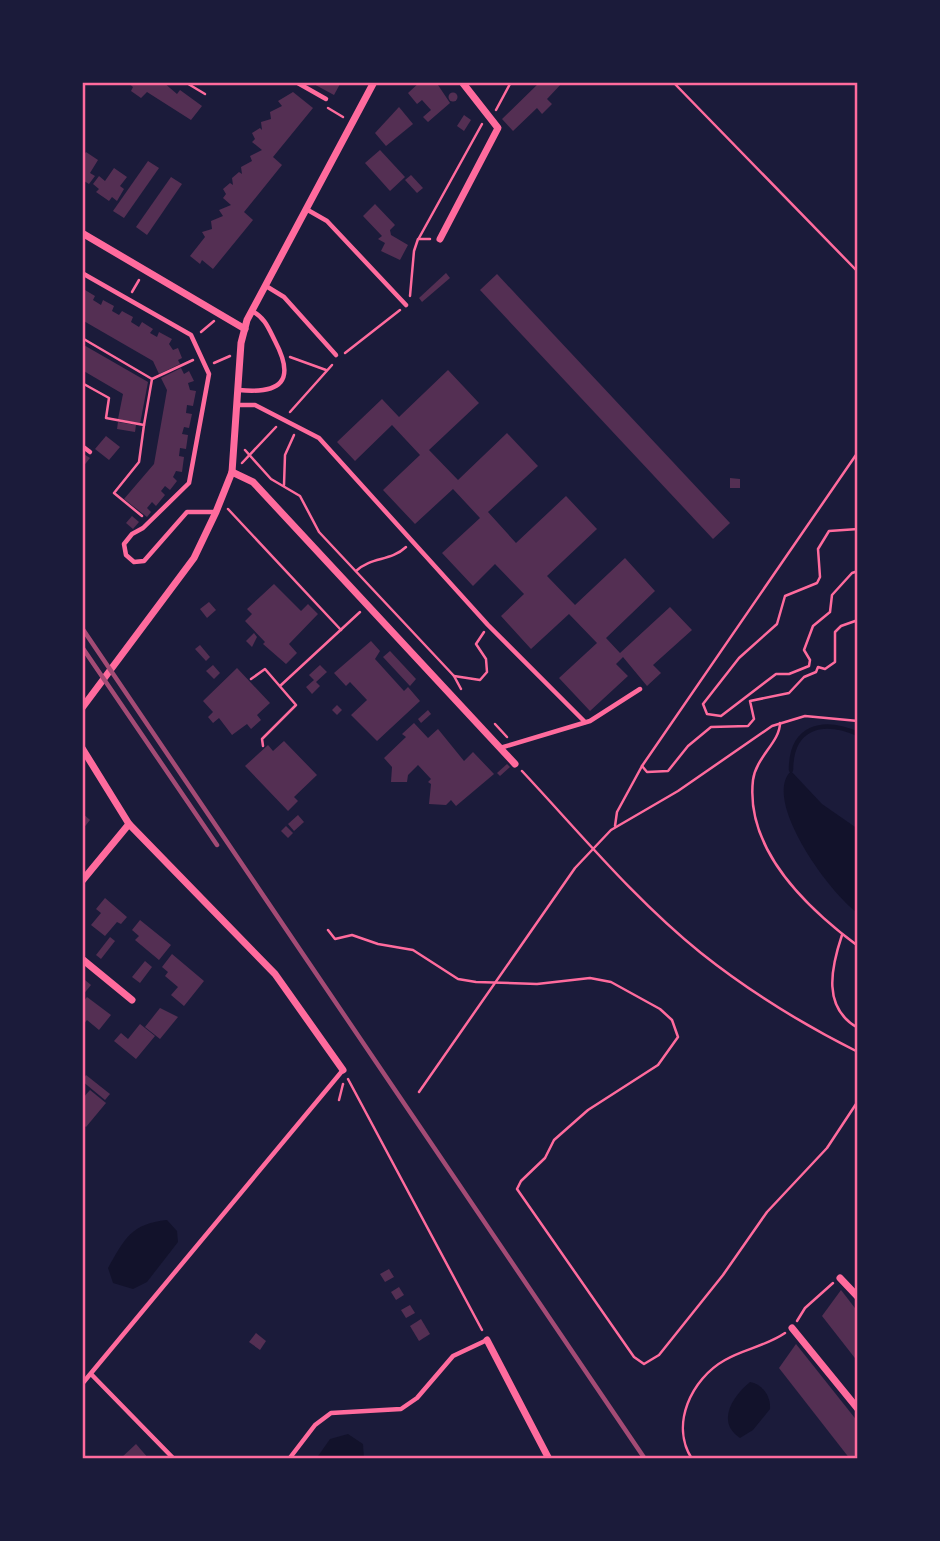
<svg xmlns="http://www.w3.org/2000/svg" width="940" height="1541" font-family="Jost,sans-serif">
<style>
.water{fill:#12122b}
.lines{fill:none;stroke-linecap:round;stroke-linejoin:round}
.stream{stroke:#12122b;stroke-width:4.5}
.building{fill:#542f53}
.path{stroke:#ff6b9d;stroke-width:2.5}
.service{stroke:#ff6b9d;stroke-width:4.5}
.minor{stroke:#ff6b9d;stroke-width:7}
.rail{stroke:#a44b75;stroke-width:4.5}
.neatline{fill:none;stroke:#ff6b9d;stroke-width:2.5}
</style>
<rect width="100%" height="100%" fill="#1b1b3a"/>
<!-- water -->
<g class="water">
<path d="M791,771L822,804L858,829V913C831,895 761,800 791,771Z"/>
<path d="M167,1220L177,1231L178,1242L147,1282L133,1289L113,1283L108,1268C125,1238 131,1224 167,1220Z"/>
<path d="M750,1382C762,1384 771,1396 770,1409L753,1430L740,1438C716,1422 732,1397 750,1382Z"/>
<path d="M348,1434L363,1444L364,1459H316L330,1439Z"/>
</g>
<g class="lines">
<!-- stream -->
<path class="stream" d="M791,770C791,727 822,718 858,734"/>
</g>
<!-- building -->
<g class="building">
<path d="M127,82H163L177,94L180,90L202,106L191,120L147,92L141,98L131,91L133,87Z"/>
<path d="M310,82H336L340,84L334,95Z"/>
<path d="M420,82L438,85L450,103L428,122L423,117L431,110L422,100L417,104L408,93Z"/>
<path d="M540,82H563L547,99L552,104L542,114L537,108L513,131L502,119Z"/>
<path d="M293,92L313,108L273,157L282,165L244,212L253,220L213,269L202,260L200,264L190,256L205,237L202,232L212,229L211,221L223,216L219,210L231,205L223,198L226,194L223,189L230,183L233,185L232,178L239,172L242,174L241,167L252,161L250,156L262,150L252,142L255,139L252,133L260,128L262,130L261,122L271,119L270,112L282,106L278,101Z"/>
<circle cx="453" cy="97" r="4.5"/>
<path d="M399,107L413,124L386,146L375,133Z"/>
<path d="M464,115L471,120L464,131L457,126Z"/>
<path d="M380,150L405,177L390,191L365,163Z"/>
<path d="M86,152L98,160L90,173L95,176L89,184L84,181L82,184V157Z"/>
<path d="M148,161L159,168L124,218L113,211Z"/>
<path d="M114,168L127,177L120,186L124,189L117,201L112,197L109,201L96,192L99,189L93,184L99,176L105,181Z"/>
<path d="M411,175L423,188L417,193L405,180Z"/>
<path d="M171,177L182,184L147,235L136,227Z"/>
<path d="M375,204L395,225L390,230L391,235L408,245L400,260L381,251L385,243L378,239L382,236L363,216Z"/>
<path d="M446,273L450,278L422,302L419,298Z"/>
<path d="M497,274L730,523L713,539L480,290Z"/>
<path d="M85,290L95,296L93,300L101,305L103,300L114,306L112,311L119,315L122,311L133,317L131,322L139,327L142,322L153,329L150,333L157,337L159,332L172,339L169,344L173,350L178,348L182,358L178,360L180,364L159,374L153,361L82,320Z"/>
<path d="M82,344L148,382L140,424L118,419L123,394L82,370Z"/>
<path d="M181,368L184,374L189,371L194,381L188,383L190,390L196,391L193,406L187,405L186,413L192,414L189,428L184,427L182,434L188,435L186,449L180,448L179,456L184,457L182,472L176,471L173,477L177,481L170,490L165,486L161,491L165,495L156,506L152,502L147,508L151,512L147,517L124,499L154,464L167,390L161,378Z"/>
<path d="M448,370L479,403L429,450L458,480L507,433L538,466L488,512L516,543L566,496L597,529L547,576L575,605L625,558L655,591L606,638L620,653L670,607L692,630L653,665L661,673L647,686L623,657L616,664L628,676L590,711L559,678L597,643L569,614L531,649L501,616L524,594L495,564L473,586L442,553L480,518L453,489L415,524L383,490L420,455L392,425L355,461L337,442L382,399L399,417Z"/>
<path d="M118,422L136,425L135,432L117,429Z"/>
<path d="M106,436L120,447L109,460L95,449Z"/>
<path d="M82,453L90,458L82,468Z"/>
<path d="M730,478L740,479V488H730Z"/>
<path d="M132,516L139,522L133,529L126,523Z"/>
<path d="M274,584L301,611L308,604L318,614L289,644L297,653L286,664L263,644L265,642L245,621L252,614L247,609Z"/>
<path d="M209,602L216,610L207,618L200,609Z"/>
<path d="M254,633L257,637L252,647L246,641Z"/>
<path d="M371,641L380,651L375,659L404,691L408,687L420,701L377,741L351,715L367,700L350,682L346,686L334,673Z"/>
<path d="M200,645L210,657L206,661L195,649Z"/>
<path d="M390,651L416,679L410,686L383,657Z"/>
<path d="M213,665L220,673L214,679L206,671Z"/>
<path d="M320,665L327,672L316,682L320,686L312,694L306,687L314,680L309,675Z"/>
<path d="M237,668L270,703L257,715L261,720L251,729L247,724L232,735L219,718L213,723L208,717L213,712L203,701Z"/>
<path d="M337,705L342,710L337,715L332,710Z"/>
<path d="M428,710L431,714L421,723L418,719Z"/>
<path d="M414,723L428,738L438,729L464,761L473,752L494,774L456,806L451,800L446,805L429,804L431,784L428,782L431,779L418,765L408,775L407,782H391L392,767L384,758L406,737L402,734Z"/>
<path d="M284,741L317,775L294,797L298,801L288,811L245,766L268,745L273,751Z"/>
<path d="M507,764L510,767L500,776L497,773Z"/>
<path d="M82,813L90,820L82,830Z"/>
<path d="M298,815L304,822L294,831L288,824Z"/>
<path d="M286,826L293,833L288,838L281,831Z"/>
<path d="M105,898L127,917L121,924L117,922L105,936L91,925L101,913L96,909Z"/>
<path d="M140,920L171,945L159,960L135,940L139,936L132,930Z"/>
<path d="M110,937L115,941L101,959L96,955Z"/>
<path d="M172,954L204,981L184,1006L171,995L178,987L165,976L168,972L162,967Z"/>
<path d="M145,961L152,967L140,983L132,977Z"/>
<path d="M85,980L91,985L82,996V984Z"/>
<path d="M87,997L111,1015L99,1030L87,1020L82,1026V1003Z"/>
<path d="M160,1008L178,1017L160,1039L145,1027Z"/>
<path d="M140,1024L155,1036L136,1059L114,1041L121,1033L128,1039Z"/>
<path d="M86,1075L110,1094L105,1100L82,1081Z"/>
<path d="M90,1090L106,1103L86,1127L82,1124V1099Z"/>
<path d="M389,1269L394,1277L385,1282L380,1274Z"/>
<path d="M399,1287L404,1295L396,1300L391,1292Z"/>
<path d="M841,1290L858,1312V1362L822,1316Z"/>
<path d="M410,1305L415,1313L406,1318L401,1310Z"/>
<path d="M421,1319L430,1334L419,1341L410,1326Z"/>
<path d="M256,1333L266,1341L260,1350L249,1342Z"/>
<path d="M796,1344L858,1422V1459H850L779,1368Z"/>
<path d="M136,1444L149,1459H120Z"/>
</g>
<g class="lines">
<!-- path -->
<g class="path">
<path d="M185,82L205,94"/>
<path d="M673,82L858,272"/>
<path d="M328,108L343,117"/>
<path d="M496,110L511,82"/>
<path d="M419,238L482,124"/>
<path d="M132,292L139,280"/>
<path d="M410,296L414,251L418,239H430"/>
<path d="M201,332L214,321"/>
<path d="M82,338L152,379L144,425"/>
<path d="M345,353L400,310"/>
<path d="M290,357L326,370"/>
<path d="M214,363L230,356"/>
<path d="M152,379L193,360"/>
<path d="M82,383L109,398L106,418L144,425L139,462L114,493L142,516"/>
<path d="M290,412L332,365"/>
<path d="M245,450L271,479L300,496L319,532L454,676L461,689"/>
<path d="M242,463L276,427"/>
<path d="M284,485L285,455L294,435"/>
<path d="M228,509L341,630"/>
<path d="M858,529L829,531L818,549L820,577L817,583L785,596L777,624L739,658L703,704L707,714L721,716L776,674H789L809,666L810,660L804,650L813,626L830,612L832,595L852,573L858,571"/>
<path d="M356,571C372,556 390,562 406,547"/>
<path d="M454,676L480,680L487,672L486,659L476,644L484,632"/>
<path d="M251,679L265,669L296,705L262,739L263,746"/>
<path d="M280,686L360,612"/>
<path d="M780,723C780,742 756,757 753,780C745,850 807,908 858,946"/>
<path d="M495,724L507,737"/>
<path d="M642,766L647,772L668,771L688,746L711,727L748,726L754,719L750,701L789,693L804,677L816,672L818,667L825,669L835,662V632L841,626L858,620"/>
<path d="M522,771C580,833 635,900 701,953C750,992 802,1024 858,1052"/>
<path d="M615,826L617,812L642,766L858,452"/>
<path d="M328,930L335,939L352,935L378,944L413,950L458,979L476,982L537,984L590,978L611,982L660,1009L672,1020L678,1037L658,1065L588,1110L554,1140L545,1158L521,1181L517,1189L634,1357L644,1364L659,1355L723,1275L767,1212L827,1148L858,1101"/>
<path d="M842,935C831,968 822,1008 858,1028"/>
<path d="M348,1079L482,1330"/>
<path d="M419,1092L575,868L611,830L678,791L772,726L805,716L858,721"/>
<path d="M339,1100L343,1084"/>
<path d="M797,1321L805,1308L833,1283"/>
<path d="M692,1459C670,1425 691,1379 725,1360C744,1349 766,1346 785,1333"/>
</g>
<!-- service -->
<g class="service">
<path d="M296,82L326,99"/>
<path d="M306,209L327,221L406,305"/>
<path d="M82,273L191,335L209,374L189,483L143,528L132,534L124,544L126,555L134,562L144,561L187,512H216"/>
<path d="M266,286L284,297L336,355"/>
<path d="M239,390C281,394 296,381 275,341C268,327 265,318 252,311"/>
<path d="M238,405H255L319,438L488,625L585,722"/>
<path d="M82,446L90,452"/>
<path d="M500,748L590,721L640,689"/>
<path d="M91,1374L174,1459"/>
<path d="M82,1384L343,1070"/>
<path d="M289,1459L315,1425L331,1413L401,1409L417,1398L453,1356L487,1340"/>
</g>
<!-- minor -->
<g class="minor">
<path d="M82,233L245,329"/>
<path d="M440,239L498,128L462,82"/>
<path d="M232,472L253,482L515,764"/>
<path d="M82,708L194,558L216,512L232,472L241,343L247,320L374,82"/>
<path d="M82,748L129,824L275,974L343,1070"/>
<path d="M82,881L129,824"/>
<path d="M82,959L132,1000"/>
<path d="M840,1278L858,1297"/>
<path d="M792,1328L858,1409"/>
<path d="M487,1340L549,1459"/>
</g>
<!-- rail -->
<g class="rail">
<path d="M82,628L645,1459"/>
<path d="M82,647L217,845"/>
</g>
</g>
<!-- border -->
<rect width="940" height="1541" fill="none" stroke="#1b1b3a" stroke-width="168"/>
<rect x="84" y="84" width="772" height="1373" class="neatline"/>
</svg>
